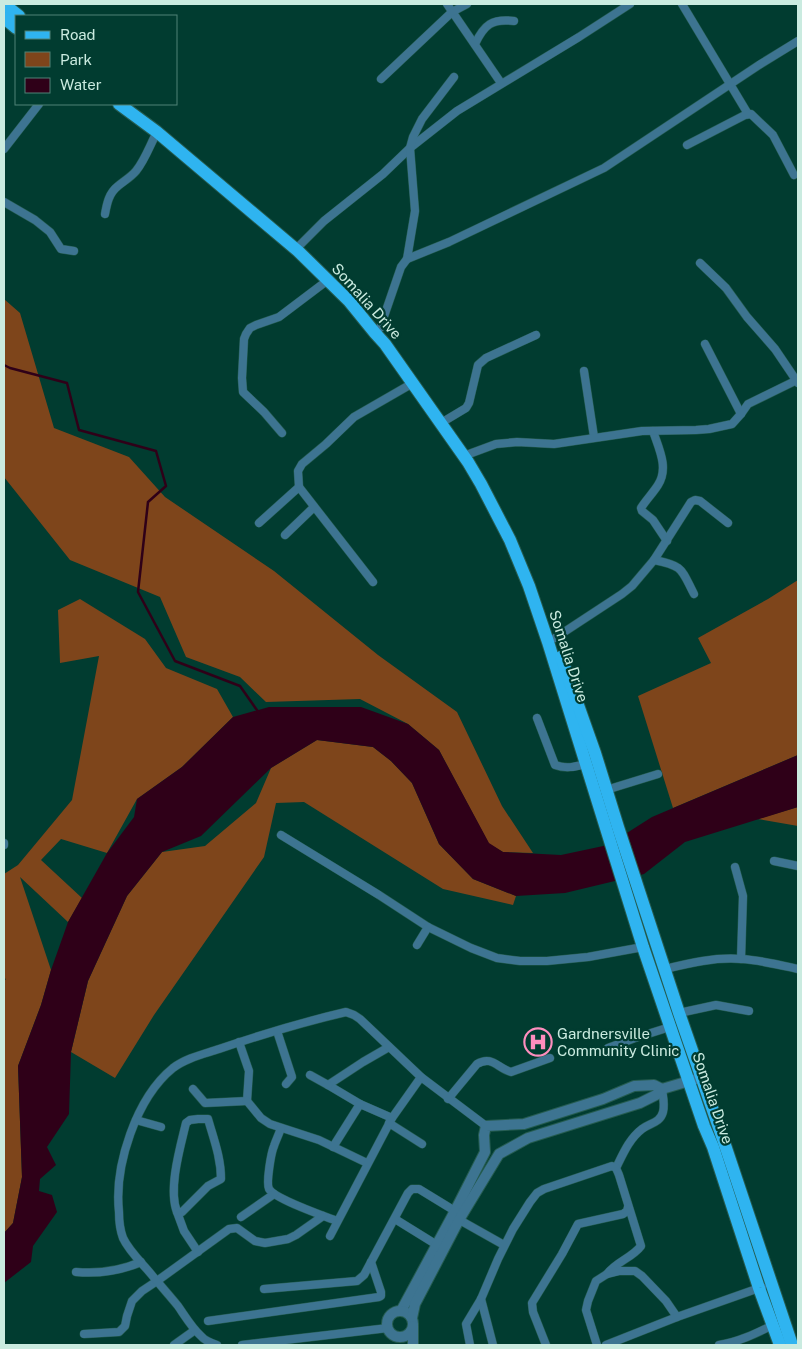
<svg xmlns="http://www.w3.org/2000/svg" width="802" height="1349" font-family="'Public Sans',sans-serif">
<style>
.green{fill:#7e451b}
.water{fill:#2f0018}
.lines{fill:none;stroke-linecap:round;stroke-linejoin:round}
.stream{stroke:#2f0018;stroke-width:2.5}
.minor-casing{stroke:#255c50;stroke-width:9}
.tertiary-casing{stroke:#255c50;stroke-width:12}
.primary-casing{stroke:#255c50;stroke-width:14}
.minor{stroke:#3d7491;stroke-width:8}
.tertiary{stroke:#3d7491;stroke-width:10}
.primary{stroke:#2fb4f0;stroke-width:12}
.labels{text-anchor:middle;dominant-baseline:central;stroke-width:4.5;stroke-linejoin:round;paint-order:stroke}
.street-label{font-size:15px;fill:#caebe0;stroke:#013c30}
.poi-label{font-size:15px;fill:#caebe0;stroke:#013c30;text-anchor:start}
</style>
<rect width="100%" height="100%" fill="#013c30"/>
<!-- green -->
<g class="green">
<path d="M4,299L20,313L54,428L129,457L165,497L274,571L378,655L457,712L502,806L533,853L503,852L489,844L439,750L408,724L360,699L266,702L240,677L186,657L160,597L70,560L4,477Z"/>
<path d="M798,580V755L673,808L638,696L711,663L698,638L768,599Z"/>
<path d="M80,599L145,639L166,668L217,689L233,717L182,767L137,799L107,853L61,839L41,860L82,898L68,922L20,877L51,970L41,1005L18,1066L22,1177L13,1223L4,1233V981L6,979L4,978V874L18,865L72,800L99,656L60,663L58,610Z"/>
<path d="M317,740L373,747L391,761L412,783L439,844L473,879L516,896L513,905L443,889L304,802L276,803L264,857L154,1015L115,1078L71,1052L88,981L127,896L162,852L205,846L256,803L271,768Z"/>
<path d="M798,807V826L758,819Z"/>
</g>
<!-- water -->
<path class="water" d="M269,707H361L408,724L439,750L489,843L503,852L561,855L608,845L652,817L798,755V807L685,842L644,874L565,893L516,896L473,879L439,844L412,783L391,761L373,747L317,740L271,768L201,836L162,852L127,896L88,981L71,1052L69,1114L47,1147L56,1165L40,1179L39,1191L52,1195L57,1212L33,1246L31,1262L4,1283V1233L13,1223L22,1177L18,1066L41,1005L51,970L68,922L107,853L134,817L137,799L182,767L233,717Z"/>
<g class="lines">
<!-- stream -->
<path class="stream" d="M4,365L10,368L67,383L79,430L156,451L166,486L148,502L138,592L175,661L240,686L259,713"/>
<!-- minor casing -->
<g class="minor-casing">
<g id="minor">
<path d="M447,4L501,83"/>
<path d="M682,4L748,114"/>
<path d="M475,44C484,25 492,18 514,21"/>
<path d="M381,79L452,12L467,4"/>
<path d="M687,145L745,115L751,114L773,135L794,175"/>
<path d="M4,149L39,104"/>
<path d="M4,202L35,220L50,232L61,249L74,251"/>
<path d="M105,214C107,203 109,193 118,186C124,181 131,177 136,171C145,160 150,145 157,132"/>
<path d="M300,245L324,221L383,174L410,148L457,111L579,37L630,4"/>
<path d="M407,259L415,211L410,148L413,137L422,119L454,77"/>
<path d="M700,263L726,288L747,317L775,349L798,383"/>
<path d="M375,333L380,328L401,267L407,259L449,242L604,168L759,65L798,41"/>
<path d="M705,344L741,414"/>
<path d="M584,371L594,437"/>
<path d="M446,420L466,408L469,403L478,365L486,358L536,335"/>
<path d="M653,431C659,449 669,468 658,485C653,493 646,500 641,508L642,511L653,520L667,541"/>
<path d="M282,433L264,412L243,392L242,378L244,339L246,334L250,328L256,325L279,317L328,280"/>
<path d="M469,454L496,444L517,442L554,444L642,431L696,430L709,429L732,424L741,414L748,404L795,381"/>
<path d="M259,523L299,487"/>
<path d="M285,535L314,507"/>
<path d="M654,560C684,566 681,569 694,594"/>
<path d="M373,582L299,487L298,471L302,464L326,444L354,417L413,383"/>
<path d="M555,638L622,594L632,586L654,560L691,502L695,500L700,501L728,523"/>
<path d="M537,718L555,765C566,769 574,767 586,764"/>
<path d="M606,790L658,774"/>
<path d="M281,835L379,895L428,927L471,948L497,958L520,961H547L588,957L643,947"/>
<path d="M4,843V845"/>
<path d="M774,861L798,866"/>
<path d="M735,867L743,896L741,959"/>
<path d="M417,945L428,927"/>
<path d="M665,969C690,963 715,957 741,959C760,960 780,965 798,969"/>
<path d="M679,1013L716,1005L749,1011"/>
<path d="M277,1031L292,1077L286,1084"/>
<path d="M389,1047L363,1062L328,1085L360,1104L392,1118"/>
<path d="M608,1048L635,1038L670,1027"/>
<path d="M310,1075L328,1085"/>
<path d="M193,1089L205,1103L247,1101L249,1071L239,1042"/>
<path d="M448,1099L477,1064C492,1055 497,1068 511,1072L550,1058"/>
<path d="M247,1101L261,1118L270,1124L319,1140L367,1163"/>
<path d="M198,1119H208C214,1140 221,1158 221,1179L208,1186L182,1212H177C168,1189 180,1148 186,1123L190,1120Z"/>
<path d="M136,1120L161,1127"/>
<path d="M389,1123L422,1144"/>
<path d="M281,1128C279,1134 276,1140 274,1146C271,1153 266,1183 269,1189C275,1199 324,1216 337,1221"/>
<path d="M333,1147L360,1104"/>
<path d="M616,1168C623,1154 629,1139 642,1129C650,1123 660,1123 663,1112C665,1105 663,1096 662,1089"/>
<path d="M177,1212L184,1231L198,1252"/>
<path d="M241,1217L274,1194"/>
<path d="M456,1218L504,1245"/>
<path d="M395,1219L437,1245"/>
<path d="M330,1236L392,1118L421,1077"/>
<path d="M76,1272C98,1274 120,1271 141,1262"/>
<path d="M264,1289L357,1281L364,1275L408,1193L412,1189H419L455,1211"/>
<path d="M481,1299L493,1345"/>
<path d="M208,1321L379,1297L381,1296V1292L371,1262"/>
<path d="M84,1334L119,1332L125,1326L127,1316L132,1301L142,1291L157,1281L229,1229L237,1228L255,1241L265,1243L288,1239L296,1235L323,1216"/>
<path d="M174,1345L195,1330"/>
<path d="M217,1345C211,1343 205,1341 201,1336C192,1328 185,1316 178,1306C169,1295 160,1285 151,1274C142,1263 129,1251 123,1238C120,1230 119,1221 119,1212C114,1166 136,1098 173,1068C186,1058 204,1054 219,1049C260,1035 303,1022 346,1012L354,1015L360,1019L421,1077L486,1126"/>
<path d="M242,1345L388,1328"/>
<path d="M470,1345L466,1324L481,1299L498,1259L513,1229L530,1202L537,1193L544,1189L612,1166L616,1168L619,1175L641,1246C632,1258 617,1261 607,1274"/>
<path d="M546,1345L533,1312L532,1303L562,1254L578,1224L623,1214L627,1211L628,1207"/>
<path d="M597,1345L586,1310L588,1301L596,1281L607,1274L619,1271H635L642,1276L666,1301L677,1317"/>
<path d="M606,1345L677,1317L762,1287"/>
<path d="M719,1345C738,1342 755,1334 773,1325"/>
</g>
</g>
<!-- tertiary casing -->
<g class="tertiary-casing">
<g id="tertiary">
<path d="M401,1311L455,1211L485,1152L484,1135L486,1126L524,1124L603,1099L634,1086L654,1085L662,1089"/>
<circle cx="400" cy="1324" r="13"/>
<path d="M412,1318L415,1304L459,1220L499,1154L528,1138L640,1103L656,1095L662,1089L696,1079"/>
<path d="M413,1345V1326"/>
</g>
</g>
<!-- primary casing -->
<g class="primary-casing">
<g id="primary">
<path d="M4,4L19,16"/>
<path d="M4,18L16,28"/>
<path d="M119,104L157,132L298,251L349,301L375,333L385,344L468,462L481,484L510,540L529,586L548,642L643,947L704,1126L713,1147L759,1288L780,1345"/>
<path d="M561,657L595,753L618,827L679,1013L725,1145L792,1345"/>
</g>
</g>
<!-- minor -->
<use href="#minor" class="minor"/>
<!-- tertiary -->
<use href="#tertiary" class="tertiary"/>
<!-- primary -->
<use href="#primary" class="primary"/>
</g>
<!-- icons -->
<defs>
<g id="hospital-ring" transform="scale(1.4375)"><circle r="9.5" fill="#013c30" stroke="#fe8ebe" stroke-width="1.5"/><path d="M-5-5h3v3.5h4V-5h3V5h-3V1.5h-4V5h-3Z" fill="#fe8ebe"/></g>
</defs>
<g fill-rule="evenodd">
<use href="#hospital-ring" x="538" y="1042"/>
</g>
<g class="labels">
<!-- street labels -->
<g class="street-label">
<text transform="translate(367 301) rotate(48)">Somalia Drive</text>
<text transform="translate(569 656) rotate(72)">Somalia Drive</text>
<text transform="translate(713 1098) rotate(71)">Somalia Drive</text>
</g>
<!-- poi labels -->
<g class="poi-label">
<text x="557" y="1033">Gardnersville<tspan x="557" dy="17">Community Clinic</tspan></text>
</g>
</g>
<!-- border -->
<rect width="802" height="1349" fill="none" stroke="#caebe0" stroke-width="10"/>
<!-- legend -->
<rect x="15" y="15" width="162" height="90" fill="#013c30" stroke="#518276"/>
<rect x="25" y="31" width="25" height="8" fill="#2fb4f0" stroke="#518276"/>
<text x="60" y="40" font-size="15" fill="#caebe0">Road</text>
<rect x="25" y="52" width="25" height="15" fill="#7e451b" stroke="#518276"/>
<text x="60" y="65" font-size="15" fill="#caebe0">Park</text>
<rect x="25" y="78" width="25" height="15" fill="#2f0018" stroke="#518276"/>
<text x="60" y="90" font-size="15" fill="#caebe0">Water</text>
</svg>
